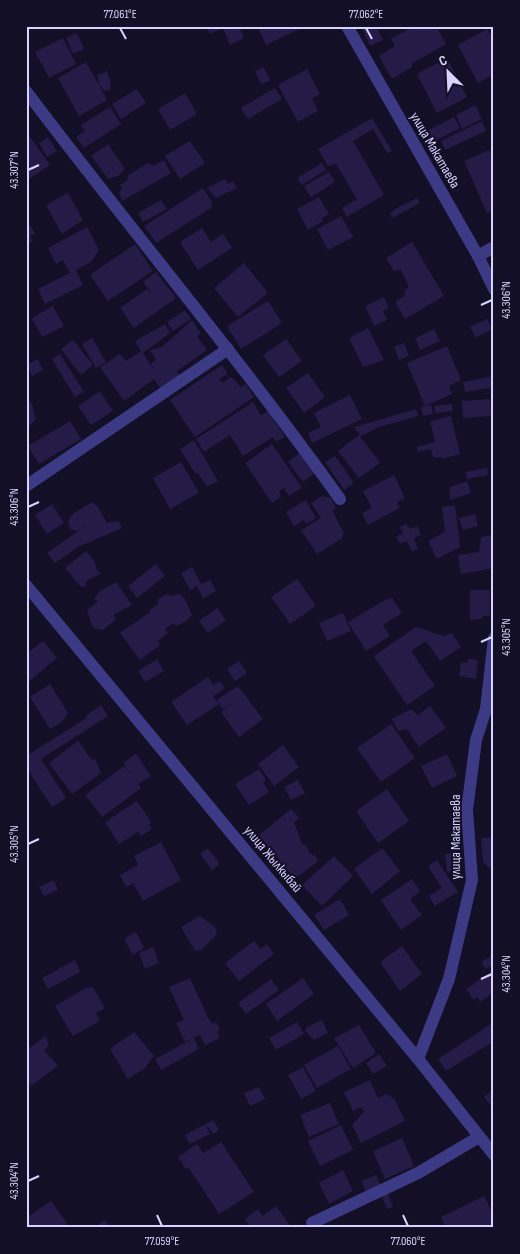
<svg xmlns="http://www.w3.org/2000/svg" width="520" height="1254" font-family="'Sofia Sans Condensed',sans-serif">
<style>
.building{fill:#241b47}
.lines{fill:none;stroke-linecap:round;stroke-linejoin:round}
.minor{stroke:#3d3a85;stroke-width:12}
.ticks{fill:none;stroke:#d9d4ff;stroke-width:2}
.labels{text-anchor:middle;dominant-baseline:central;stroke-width:4;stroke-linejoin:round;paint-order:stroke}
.street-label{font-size:14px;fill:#d9d4ff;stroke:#130f26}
.neatline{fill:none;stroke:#d9d4ff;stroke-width:2}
.ticks-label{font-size:12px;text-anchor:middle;fill:#d9d4ff}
</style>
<rect width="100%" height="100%" fill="#130f26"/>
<!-- building -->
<g class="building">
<path d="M211,26H239L244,38L230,45L223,28L210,34L207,28Z"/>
<path d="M257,26H306L266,45Z"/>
<path d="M361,26H376L383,40L370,46Z"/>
<path d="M414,26H436L446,44L411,64L412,67L392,79L379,56L395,46L391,39Z"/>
<path d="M487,29L494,41V74L478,83L458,45Z"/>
<path d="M77,33L84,49L73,54L66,38Z"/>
<path d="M63,38L76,64L49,78L35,52Z"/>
<path d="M447,58L467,97L437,113L417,74Z"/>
<path d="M86,62L99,85L98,75L107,71L111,82L110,90L105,91L99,85L107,100L79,116L58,78Z"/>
<path d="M264,67L270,81L261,84L255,71Z"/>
<path d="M307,69L320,94L312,99L318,111L298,122L278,85Z"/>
<path d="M275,88L282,99L248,119L241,108Z"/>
<path d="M137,89L146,103L121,119L112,104Z"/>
<path d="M185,93L197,114L170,130L158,109Z"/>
<path d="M475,105L482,119L462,129L456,115Z"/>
<path d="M110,107L121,124L84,148L76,137L85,131L81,125Z"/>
<path d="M454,117L460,128L430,143L425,132Z"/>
<path d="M372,118L392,151L387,153L373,129L353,141L384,195L347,217L342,208L357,199L336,164L328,166L318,149Z"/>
<path d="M482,121L486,131L445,150L441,141Z"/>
<path d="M28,134L50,165L26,181V135Z"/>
<path d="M48,137L57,151L47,157L39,143Z"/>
<path d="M190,141L205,163L180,179L165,156Z"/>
<path d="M108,144L125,169L118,176L108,179L91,156Z"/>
<path d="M489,150L494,161V210L487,213L464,161Z"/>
<path d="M164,160L171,173L122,201L119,193L122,188L120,185L129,179L127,176L148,163L153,166Z"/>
<path d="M322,163L326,170L302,185L297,178Z"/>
<path d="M329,172L335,182L311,197L304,186Z"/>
<path d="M225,179L228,184L233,181L237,188L216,198L207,188Z"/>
<path d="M203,188L212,202L211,208L156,243L144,226Z"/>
<path d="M68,193L83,220L62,234L46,205Z"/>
<path d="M319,197L329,214L322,218L323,221L308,230L297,209Z"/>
<path d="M417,198L420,203L392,218L390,214L395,209Z"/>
<path d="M161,200L167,209L143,222L138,213Z"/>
<path d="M341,216L353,237L328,250L317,229Z"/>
<path d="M26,219L35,233L30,237L33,241L26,245Z"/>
<path d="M87,227L99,250L91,262L76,270L83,285L45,304L38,289L70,273L63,260L56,264L48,248Z"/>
<path d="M202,228L211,242L223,234L232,248L198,270L180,242Z"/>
<path d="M412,242L444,296L405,319L395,302L404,296L405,290L409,287L401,270L394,271L386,258Z"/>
<path d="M135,244L153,271L108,301L90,275Z"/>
<path d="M244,263L268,293L238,317L214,288Z"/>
<path d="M156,272L176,298L134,328L120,308L147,289L152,294L143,282Z"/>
<path d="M384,297L389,308L383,311L387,320L374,326L365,306Z"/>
<path d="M268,301L282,323L241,349L227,326Z"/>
<path d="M53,306L64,326L42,337L32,318Z"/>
<path d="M185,310L191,319L173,331L167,322Z"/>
<path d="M487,319L492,329L476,338L470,327Z"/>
<path d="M192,320L201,334L197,336L207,350L177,371L180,376L160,388L154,379L124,401L100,367L120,354L126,361L141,351L135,341L165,324L170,333L143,353L154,370L151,363L156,360L150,350L162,347Z"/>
<path d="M368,328L384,360L363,367L349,338Z"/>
<path d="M434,329L440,341L420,350L415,338Z"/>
<path d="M92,338L106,362L96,368L82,344Z"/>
<path d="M286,339L302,361L279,377L263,355Z"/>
<path d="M73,340L93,365L81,375L61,349Z"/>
<path d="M404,343L409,356L399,360L394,347Z"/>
<path d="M447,346L461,380L449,386L452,394L425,406L407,363Z"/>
<path d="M60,354L84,392L75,397L52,359Z"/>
<path d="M38,359L43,370L32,376L27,365Z"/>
<path d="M222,365L228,374L219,379L222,383L231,377L241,387L246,384L254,397L195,437L170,400Z"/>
<path d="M308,373L325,397L304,413L286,388Z"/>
<path d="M494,376V387L465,392L463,382Z"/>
<path d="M100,391L113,411L91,425L78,406Z"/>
<path d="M350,395L362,419L312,443L308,433L321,427L314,413Z"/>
<path d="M26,396L32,404L36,419L26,430Z"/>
<path d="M490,399L491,416L463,418L462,401Z"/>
<path d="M253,402L261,415L268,411L285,437L276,442L273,437L243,456L230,435L204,452L196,439Z"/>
<path d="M452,404L453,411L435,413L434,406Z"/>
<path d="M431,405L433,414L423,416L421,407Z"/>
<path d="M416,409L418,416L379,427L361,436L354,427Z"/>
<path d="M451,416L460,454L445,458L433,457L431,449L418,452L417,447L435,442L430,421Z"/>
<path d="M70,421L81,439L39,464L28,446Z"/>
<path d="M359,435L380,463L359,478L338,451Z"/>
<path d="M194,440L218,481L207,487L198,473H195L180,449Z"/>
<path d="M272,444L302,488L289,496L284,488L279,491L281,497L272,503L245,463Z"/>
<path d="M299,453L315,473L303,482L288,462Z"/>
<path d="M335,456L354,483L344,490L325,462Z"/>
<path d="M181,462L199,493L170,509L153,478Z"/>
<path d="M487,468L488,475L467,479L465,472Z"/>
<path d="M394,475L405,498L397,502L400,508L368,525L362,513L372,508L363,491Z"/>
<path d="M467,481L471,493L450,500V487Z"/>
<path d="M322,496L331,498L336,508L332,510L344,533L342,538L317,554L301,530L321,518L311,503Z"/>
<path d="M306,500L316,518L306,524L304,520L294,526L286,512Z"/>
<path d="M92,502L98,507L107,523L116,521L119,522L122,528L78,547L55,563L47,553L88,524L77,531L70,529L68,521L74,513Z"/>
<path d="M52,504L64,523L47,534L35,515Z"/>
<path d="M455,505L460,547L437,559L428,541L445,532L442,507Z"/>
<path d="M475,514L478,526L463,530L459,518Z"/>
<path d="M406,524L410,529L417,526L421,535L414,538L418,549L412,551L407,541L400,544L396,536L403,534L400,527Z"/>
<path d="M492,535L494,568L461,574L458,555L479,552L481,537Z"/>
<path d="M86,551L94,561L98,572L102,573L88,580L85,583L87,586L81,587L65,568Z"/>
<path d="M156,564L165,576L137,598L128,586Z"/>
<path d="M192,567L201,584L210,580L216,591L203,598L197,586L190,590L181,573Z"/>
<path d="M297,579L316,606L290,624L271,597Z"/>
<path d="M116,582L132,605L113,615L116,619L103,630L93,628L87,610L98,601L94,599L100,591Z"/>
<path d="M470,590H490V616H483L481,619L470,620Z"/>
<path d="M166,594L171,596L179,594L185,599L192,615L188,620L177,626L172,624L165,629L168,633L158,641L160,645L140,660L120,633L150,612L149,610L158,604L157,600Z"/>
<path d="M392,598L402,613L383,625L390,636L366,651L348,622L385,600Z"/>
<path d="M217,608L226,620L208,633L199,621Z"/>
<path d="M343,613L351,631L327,641L319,623Z"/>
<path d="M416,627L444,636L452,633L461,647L440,661L426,641L411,651L435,686L407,705L374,656Z"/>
<path d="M43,641L57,658L26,684V654Z"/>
<path d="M157,659L164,671L145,682L138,671Z"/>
<path d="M468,659L478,660L476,679L459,676L461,662L467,663Z"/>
<path d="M239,661L247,673L235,681L227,669Z"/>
<path d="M208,677L213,685L220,681L225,688L213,696L219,704L187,725L171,702Z"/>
<path d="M50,684L68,713L62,722L50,729L30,697Z"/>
<path d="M238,686L263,719L239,737L221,712L234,702L223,709L217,700Z"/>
<path d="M101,705L108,716L41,759L66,798L52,807L26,767V756L85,719L87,715Z"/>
<path d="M430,706L446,728L419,747L407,729L398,731L392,719L411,709L418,715Z"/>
<path d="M391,724L415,758L381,782L357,748Z"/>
<path d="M78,741L92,760L95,759L101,773L72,794L49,763Z"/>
<path d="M283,745L299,767L274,786L258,764Z"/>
<path d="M136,754L151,776L138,784L141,788L102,817L85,795L124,766L132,776L123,763Z"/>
<path d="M447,754L457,776L432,788L421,766Z"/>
<path d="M259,769L266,780L263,782L269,792L249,805L235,784Z"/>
<path d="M298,780L305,793L291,800L284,787Z"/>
<path d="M387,789L409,821L378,843L356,811Z"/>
<path d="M137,801L151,822L149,825L152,829L141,836L138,832L119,844L105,822Z"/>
<path d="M291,809L299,818L294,822L302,844L306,845L309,852L313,856L315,854L318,861L295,879L259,835Z"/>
<path d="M494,837V867L489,868L483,862L481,838Z"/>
<path d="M161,842L181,880L143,901L133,883L126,887L120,875L138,865L134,856Z"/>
<path d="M208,848L220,864L212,870L200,854Z"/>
<path d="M382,848L400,871L372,894L354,869Z"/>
<path d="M459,852L461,870L447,872L445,854Z"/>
<path d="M334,856L353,876L322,906L302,885Z"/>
<path d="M437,860L458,892L435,906L429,896L442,888L428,866Z"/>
<path d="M412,879L420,891L410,899L422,915L401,930L381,900Z"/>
<path d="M54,880L58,890L44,896L39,887Z"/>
<path d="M340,899L349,915L324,930L314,915Z"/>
<path d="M200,916L215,927L217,935L201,950L195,951L181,927Z"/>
<path d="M136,932L144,948L133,955L124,939Z"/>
<path d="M254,941L261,949L267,944L274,954L239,981L225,963Z"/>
<path d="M402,946L422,974L400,991L380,962Z"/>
<path d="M153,947L159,963L145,969L139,953Z"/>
<path d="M494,954V964L486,969L481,962Z"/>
<path d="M75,960L80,972L48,989L42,978Z"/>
<path d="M494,970V992L480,1002L477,997L474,1000L466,989Z"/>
<path d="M190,978L208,1018L213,1024L216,1022L220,1030L217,1032L220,1038L205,1045L200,1035L185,1042L176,1023L184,1020L169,987Z"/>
<path d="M303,978L314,994L277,1021L266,1004Z"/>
<path d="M271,979L279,990L246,1014L238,1003Z"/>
<path d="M93,987L105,1008L96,1013L100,1021L73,1036L55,1006L86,988Z"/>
<path d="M322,1020L328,1033L314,1040L305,1031L307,1027Z"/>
<path d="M297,1022L304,1034L276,1050L269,1038Z"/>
<path d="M491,1024L494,1029V1041L446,1071L438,1059Z"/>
<path d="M359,1025L376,1053L353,1068L334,1038Z"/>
<path d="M134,1032L154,1056L145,1068L128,1079L110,1049Z"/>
<path d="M46,1036L49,1046L44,1050L58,1066L31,1086L26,1079V1050Z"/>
<path d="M194,1038L199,1049L161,1070L155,1059Z"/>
<path d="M338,1046L351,1069L317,1088L304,1065Z"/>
<path d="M379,1054L387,1066L373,1074L366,1063Z"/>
<path d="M303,1067L316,1091L301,1099L288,1075Z"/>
<path d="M370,1080L378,1098L387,1094L395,1100L405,1121L361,1143L352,1125L364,1112L361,1107L353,1111L344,1092Z"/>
<path d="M259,1087L265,1099L250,1106L244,1093Z"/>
<path d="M494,1089V1110L484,1097Z"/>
<path d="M330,1103L339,1124L309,1137L300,1115Z"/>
<path d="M213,1120L219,1130L213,1134L209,1128L206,1127L210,1134L190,1144L185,1135Z"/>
<path d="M341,1125L353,1150L320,1166L308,1141Z"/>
<path d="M402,1138L414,1166L385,1179L373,1151Z"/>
<path d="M221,1142L254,1192L219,1214L189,1168L186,1169L178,1157L197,1144L203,1153Z"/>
<path d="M343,1170L353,1191L329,1204L319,1183Z"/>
<path d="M376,1175L380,1185L366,1192L361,1181Z"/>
<path d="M388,1193L393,1207L387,1209L382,1196Z"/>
<path d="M484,1196L494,1216V1223L483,1228H446L441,1217Z"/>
<path d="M51,1201L68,1225L64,1228H26V1218Z"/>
<path d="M276,1206L292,1228H251L245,1219L258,1209L263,1216Z"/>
<path d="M105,1220L111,1228H94Z"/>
</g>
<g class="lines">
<!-- minor -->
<g class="minor">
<path d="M347,26L478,256L494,289"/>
<path d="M26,91C129,228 240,359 340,499"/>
<path d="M478,256L494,247"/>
<path d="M26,486L228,349"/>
<path d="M26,585L418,1059L494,1155"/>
<path d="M418,1059L449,979L472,880L467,810L476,740L486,709L494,638"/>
<path d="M312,1223L418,1173L479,1137"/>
</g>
</g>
<!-- ticks -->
<path class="ticks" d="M120,28L126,39M366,28L372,39M28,170L39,165M481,305L492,300M28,507L39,502M481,642L492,637M28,844L39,839M481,979L492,974M28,1181L39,1176M157,1215L162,1226M403,1215L408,1226"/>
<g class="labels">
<!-- street labels -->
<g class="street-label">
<text transform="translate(435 150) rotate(60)">улица Макатаева</text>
<text transform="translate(455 837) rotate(-90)">улица Макатаева</text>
<text transform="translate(273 859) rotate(50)">улица Жылкыбай</text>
</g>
</g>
<!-- border -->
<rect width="520" height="1254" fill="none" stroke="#130f26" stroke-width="55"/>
<!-- north arrow -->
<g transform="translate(448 72) rotate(336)" stroke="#130f26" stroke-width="4" paint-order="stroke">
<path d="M0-4L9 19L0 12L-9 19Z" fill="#d9d4ff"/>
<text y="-8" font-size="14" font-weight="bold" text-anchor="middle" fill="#d9d4ff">С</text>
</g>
<rect x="28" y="28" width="464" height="1198" class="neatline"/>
<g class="ticks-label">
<text x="120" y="18">77.061°E</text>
<text x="366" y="18">77.062°E</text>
<text transform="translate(14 170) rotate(-90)" y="4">43.307°N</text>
<text transform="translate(506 300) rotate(-90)" y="4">43.306°N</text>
<text transform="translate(14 507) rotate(-90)" y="4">43.306°N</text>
<text transform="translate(506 637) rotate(-90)" y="4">43.305°N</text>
<text transform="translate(14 844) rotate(-90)" y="4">43.305°N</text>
<text transform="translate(506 974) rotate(-90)" y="4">43.304°N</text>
<text transform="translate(14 1181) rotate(-90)" y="4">43.304°N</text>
<text x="162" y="1245">77.059°E</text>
<text x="408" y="1245">77.060°E</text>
</g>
</svg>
